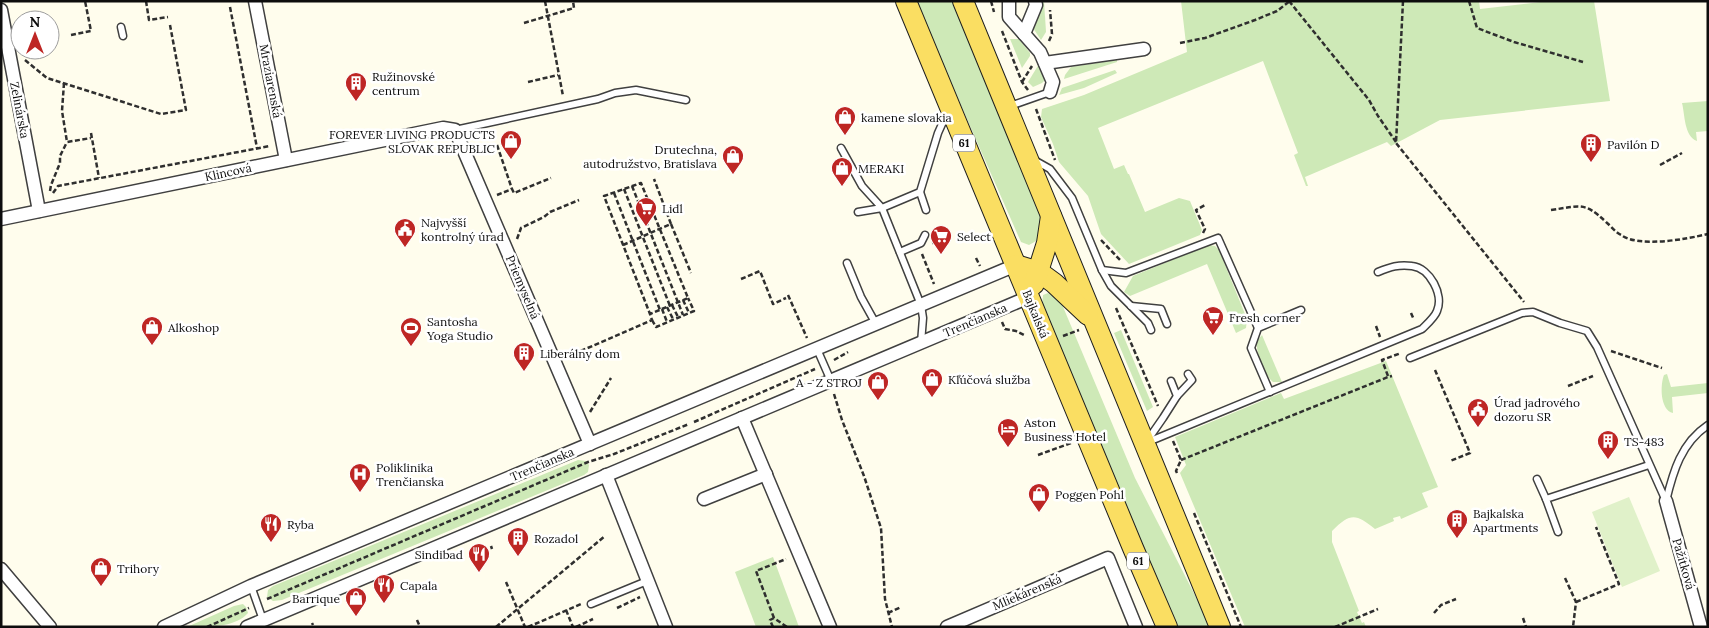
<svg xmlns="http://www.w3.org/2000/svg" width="1709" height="628" font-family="Lora,serif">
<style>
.green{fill:#cee9b7}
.pitch{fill:#e0f1c9}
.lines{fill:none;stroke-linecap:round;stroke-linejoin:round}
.lane-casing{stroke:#404040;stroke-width:9}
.street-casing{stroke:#404040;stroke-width:15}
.primary-casing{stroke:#1e1e1e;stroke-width:22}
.path{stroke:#2f2f2f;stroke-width:2.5;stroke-dasharray:5 2.5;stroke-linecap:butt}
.lane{stroke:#fff;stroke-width:6}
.street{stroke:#fff;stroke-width:12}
.primary{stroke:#fade62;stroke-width:20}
.labels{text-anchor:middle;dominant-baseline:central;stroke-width:5;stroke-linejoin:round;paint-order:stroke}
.shield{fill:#fff;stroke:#565656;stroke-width:1}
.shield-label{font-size:11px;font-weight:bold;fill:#0d0d0d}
.poi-label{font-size:12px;fill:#0d0d0d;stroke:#fff;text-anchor:start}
.street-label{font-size:12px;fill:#0d0d0d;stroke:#fff}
</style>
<rect width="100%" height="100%" fill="#fffded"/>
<!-- green -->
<g class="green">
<path d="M915,1H953L1041,216L1038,240L1029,245L1021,242Z"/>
<path d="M1039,1H1044L1046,32L1041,40L1033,28Z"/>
<path d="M1181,1H1479L1480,9L1549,1H1594L1610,101L1440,120L1391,146L1387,142L1305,177L1308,186H1306L1294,155L1298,153L1263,61L1098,128L1114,169L1124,165L1128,174H1129L1145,212L1179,198L1190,201L1202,230L1200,235L1129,264L1101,234L1088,196L1059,162L1053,144L1041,117L1042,109L1084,95L1187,52Z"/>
<path d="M1010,39H1019L1030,53V56L1022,68Z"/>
<path d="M1117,60V62L1064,79L1065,75L1071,67Z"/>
<path d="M1039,64L1046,79L1042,83L1033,87L1028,82Z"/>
<path d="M1115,70L1117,73L1084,88L1059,95L1062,88Z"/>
<path d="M1708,101V131L1696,132L1697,141C1684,136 1685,115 1682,103Z"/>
<path d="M1209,245L1215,246L1219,250L1247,319L1246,328L1236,333L1207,264L1130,296L1124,292L1133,276Z"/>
<path d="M1048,293L1061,302L1135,478L1203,611L1209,627H1178L1140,543L1042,305L1043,295Z"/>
<path d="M1121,330L1153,407L1147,411L1114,333Z"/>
<path d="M1262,335L1282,382H1273C1265,376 1255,351 1257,341Z"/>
<path d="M1386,361L1438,487L1422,493L1428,507L1401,519L1400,516L1393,518L1394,521L1375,529C1356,514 1351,512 1332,531V542L1359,611L1357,612L1362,623L1364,622L1366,627H1245L1180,473L1186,465L1175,437L1281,393L1284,399Z"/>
<path d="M1667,374L1671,387L1708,383V393L1672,397L1673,413C1660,410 1660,385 1664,375Z"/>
<path d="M578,460L586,461L589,465L588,472L584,475L282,600L273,601L267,597L268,590L273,586Z"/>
<path d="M773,557L799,627H756L735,572Z"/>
<path d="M243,604L246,607L248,613C235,628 207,627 187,627L234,606Z"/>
</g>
<!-- pitch -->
<path class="pitch" d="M1629,497L1660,571L1622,587L1592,512Z"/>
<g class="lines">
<!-- lane casing -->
<g class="lane-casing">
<g id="lane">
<path d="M121,27L123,36"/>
<path d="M1010,106L1050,92"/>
<path d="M455,130L598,99L615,93L636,90L686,100"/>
<path d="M841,148L862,186L882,208L920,192L938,133L947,113"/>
<path d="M1034,160L1050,169L1072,198L1102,270L1111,286L1148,323L1151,330"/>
<path d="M920,192L926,210"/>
<path d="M858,212L882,208L921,305L923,318L921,343"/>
<path d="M900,252L921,243L925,235"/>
<path d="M847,263L861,297L876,324"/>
<path d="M1102,270L1126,273L1218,238L1258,328"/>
<path d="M1131,306L1161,309L1167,324"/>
<path d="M817,349L831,381"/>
<path d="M1410,358L1522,313L1533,312L1560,323L1587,331L1597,347L1666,501"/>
<path d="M1270,392L1251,348L1258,328L1301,310"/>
<path d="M1177,396L1192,380L1188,374"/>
<path d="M1147,441L1163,418L1177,396L1171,381"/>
<path d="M1148,442L1422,329C1427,324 1435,317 1437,311C1444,295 1430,268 1412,266C1399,264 1390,267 1378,272"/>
<path d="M1537,479L1546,499"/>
<path d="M1666,501C1673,472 1681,443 1708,425"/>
<path d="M1558,532L1546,499L1649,465"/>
<path d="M251,586L263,620"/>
<path d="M591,604L647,581"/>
</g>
</g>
<!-- street casing -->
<g class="street-casing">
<g id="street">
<path d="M255,1L286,160"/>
<path d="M1009,1V17L1040,52L1053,82L1050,92"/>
<path d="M1,10L39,211"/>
<path d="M1024,34L1036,5L1035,1"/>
<path d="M1045,63L1144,49"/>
<path d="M1,219L443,128L455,130L590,444"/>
<path d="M742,418L830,627"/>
<path d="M606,475L666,627"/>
<path d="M704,499L766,474"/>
<path d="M1666,501L1701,627"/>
<path d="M1,569L50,627"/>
<path d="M164,627L251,586L1016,265"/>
<path d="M247,627L1029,297"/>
<path d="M947,627L1108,558L1136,627"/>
</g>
</g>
<!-- primary casing -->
<g class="primary-casing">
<g id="primary">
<path d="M906,1L1133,548L1167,627"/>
<path d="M963,1L1220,627"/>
<path d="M1016,265L1039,272L1054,283L1088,315"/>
<path d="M1034,284L1047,243L1051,216"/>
</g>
</g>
<!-- path -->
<g class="path">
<path d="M146,1L149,20L168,17"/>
<path d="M545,1L563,96"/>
<path d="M991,1L994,12"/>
<path d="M1289,1L1369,100L1378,116L1396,142"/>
<path d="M1403,1L1396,143L1524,302"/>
<path d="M1469,1L1477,28L1514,42L1583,62"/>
<path d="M230,7L257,148"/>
<path d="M524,23L574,8L573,1"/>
<path d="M1002,31L1022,82L1028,90"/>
<path d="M71,35L91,31L85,1"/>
<path d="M1049,41L1052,34L1050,10"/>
<path d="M1180,43L1205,38L1255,20L1277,11L1290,1"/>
<path d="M25,60L47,78L161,114L186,110L170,25"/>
<path d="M528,82L558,75"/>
<path d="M1022,82L1032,66"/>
<path d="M64,83L62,111L67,142L91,138"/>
<path d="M1036,109L1055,160"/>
<path d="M91,133L99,178"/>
<path d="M497,145L512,189"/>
<path d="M1660,165L1682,153"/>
<path d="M632,186L683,315"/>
<path d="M624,189L670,306"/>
<path d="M50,191L51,185L60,163V156L67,142"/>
<path d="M53,193L58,186L270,146"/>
<path d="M614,193L660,310"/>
<path d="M497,195L512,189L514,193L551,178"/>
<path d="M1551,210C1580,206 1584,201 1606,222C1611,226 1615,232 1621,235C1639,248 1687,239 1708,234"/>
<path d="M671,224L691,273"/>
<path d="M1203,233L1205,229L1196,210L1205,205"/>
<path d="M517,239L521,228L544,217L550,212L579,200"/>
<path d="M1101,240L1121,261"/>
<path d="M932,243L937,242L938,243"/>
<path d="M623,245L671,224L654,179"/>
<path d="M922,254L934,284"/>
<path d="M976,258L980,266"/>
<path d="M741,279L760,271L773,304L786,298"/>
<path d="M788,295L807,338"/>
<path d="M683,300L689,313"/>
<path d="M672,305L678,317"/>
<path d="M667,307L673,319"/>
<path d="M1116,308L1158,406"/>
<path d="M662,309L667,322"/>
<path d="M1411,313L1414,320"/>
<path d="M652,320L656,327L694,311L688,298"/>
<path d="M1002,322L1005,329L1016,331L1026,336"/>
<path d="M1376,326L1380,337"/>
<path d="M1063,336L1079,330"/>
<path d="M1611,351L1662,368"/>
<path d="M567,357L652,320L650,314L604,196L641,183L688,298L650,314"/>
<path d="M834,360L848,352"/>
<path d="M1435,370L1470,453L1450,461"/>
<path d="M1388,376L1382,360L1401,353"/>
<path d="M1568,386L1593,376"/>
<path d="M834,394L842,420L864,476L881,528L885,599L892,627"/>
<path d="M590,412L611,378"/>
<path d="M694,422L815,369"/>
<path d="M1173,441L1181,460L1176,471L1177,473"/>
<path d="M1038,455L1071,443"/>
<path d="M1181,460L1388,377L1392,376"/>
<path d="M1194,513L1241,627"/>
<path d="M491,546L492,549"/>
<path d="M1565,578L1576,602L1573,627"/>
<path d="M506,582L525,627"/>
<path d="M402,584L403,586"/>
<path d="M267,599L588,462L614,454L689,424"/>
<path d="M1576,602L1619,584L1596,527"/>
<path d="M617,608L640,597"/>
<path d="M566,610L573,627"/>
<path d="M888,613L901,607"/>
<path d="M1434,613L1441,605L1456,599"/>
<path d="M774,618L756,571L786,559"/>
<path d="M1523,618L1526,627"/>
<path d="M417,620L420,627"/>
<path d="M312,623L313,625"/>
<path d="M207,627L249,608"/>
<path d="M496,627L605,536"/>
<path d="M528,627L581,604"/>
<path d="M576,627L593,619"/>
<path d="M773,627L770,620L774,618L787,627"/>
<path d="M1335,627L1378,609"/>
</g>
<!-- lane -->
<use href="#lane" class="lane"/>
<!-- street -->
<use href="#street" class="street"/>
<!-- primary -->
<use href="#primary" class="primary"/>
</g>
<!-- icons -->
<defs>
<g id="building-pin" transform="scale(1.125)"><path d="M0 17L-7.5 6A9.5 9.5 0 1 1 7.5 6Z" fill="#be2624" stroke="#fff"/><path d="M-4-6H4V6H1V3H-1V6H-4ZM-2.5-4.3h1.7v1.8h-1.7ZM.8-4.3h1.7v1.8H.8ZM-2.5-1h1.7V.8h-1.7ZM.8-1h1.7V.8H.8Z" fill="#fff"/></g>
<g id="shop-pin" transform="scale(1.125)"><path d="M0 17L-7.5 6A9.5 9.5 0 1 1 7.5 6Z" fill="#be2624" stroke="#fff"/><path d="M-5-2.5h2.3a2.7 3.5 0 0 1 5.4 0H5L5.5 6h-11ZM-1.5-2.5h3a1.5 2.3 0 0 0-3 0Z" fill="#fff"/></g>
<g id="supermarket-pin" transform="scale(1.125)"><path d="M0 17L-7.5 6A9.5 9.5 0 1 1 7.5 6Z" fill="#be2624" stroke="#fff"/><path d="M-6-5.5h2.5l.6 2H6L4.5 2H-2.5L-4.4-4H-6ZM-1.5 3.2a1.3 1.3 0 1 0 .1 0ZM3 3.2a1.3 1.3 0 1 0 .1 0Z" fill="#fff"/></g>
<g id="civic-pin" transform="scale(1.125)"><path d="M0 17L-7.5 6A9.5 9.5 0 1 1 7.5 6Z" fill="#be2624" stroke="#fff"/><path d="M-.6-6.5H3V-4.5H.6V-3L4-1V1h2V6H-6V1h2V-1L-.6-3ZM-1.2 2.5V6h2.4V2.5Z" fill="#fff"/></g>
<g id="stadium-pin" transform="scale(1.125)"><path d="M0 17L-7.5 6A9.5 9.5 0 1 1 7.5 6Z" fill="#be2624" stroke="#fff"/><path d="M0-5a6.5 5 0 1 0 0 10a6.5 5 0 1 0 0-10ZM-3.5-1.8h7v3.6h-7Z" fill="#fff"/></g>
<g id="hotel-pin" transform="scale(1.125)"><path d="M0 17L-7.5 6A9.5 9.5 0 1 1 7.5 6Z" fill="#be2624" stroke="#fff"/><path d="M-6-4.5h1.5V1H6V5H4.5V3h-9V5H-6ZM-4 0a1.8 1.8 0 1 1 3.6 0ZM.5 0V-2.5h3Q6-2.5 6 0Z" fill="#fff"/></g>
<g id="hospital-pin" transform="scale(1.125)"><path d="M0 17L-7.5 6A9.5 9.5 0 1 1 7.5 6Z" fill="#be2624" stroke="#fff"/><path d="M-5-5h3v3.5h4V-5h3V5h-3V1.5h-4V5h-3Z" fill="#fff"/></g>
<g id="restaurant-pin" transform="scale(1.125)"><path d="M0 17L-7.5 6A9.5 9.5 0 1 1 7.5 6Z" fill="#be2624" stroke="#fff"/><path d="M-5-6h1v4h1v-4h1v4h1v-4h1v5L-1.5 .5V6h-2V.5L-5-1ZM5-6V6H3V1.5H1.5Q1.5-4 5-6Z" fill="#fff"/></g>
</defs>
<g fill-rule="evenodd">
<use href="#building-pin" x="356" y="83"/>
<use href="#shop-pin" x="845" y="117"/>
<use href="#shop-pin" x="511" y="141"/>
<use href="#building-pin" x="1591" y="144"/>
<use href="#shop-pin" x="733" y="156"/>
<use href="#shop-pin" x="842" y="168"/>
<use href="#supermarket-pin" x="646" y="208"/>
<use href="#civic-pin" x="405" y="229"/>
<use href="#supermarket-pin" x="941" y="236"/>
<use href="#supermarket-pin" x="1213" y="317"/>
<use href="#shop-pin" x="152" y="327"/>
<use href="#stadium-pin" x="411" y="328"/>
<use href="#building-pin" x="524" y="353"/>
<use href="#shop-pin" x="932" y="379"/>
<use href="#shop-pin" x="878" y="382"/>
<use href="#civic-pin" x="1478" y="409"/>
<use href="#hotel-pin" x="1008" y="429"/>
<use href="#building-pin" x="1608" y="441"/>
<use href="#hospital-pin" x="360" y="474"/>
<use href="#shop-pin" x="1039" y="494"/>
<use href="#building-pin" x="1457" y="520"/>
<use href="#restaurant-pin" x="271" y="524"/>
<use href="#building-pin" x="518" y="538"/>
<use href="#restaurant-pin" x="479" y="554"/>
<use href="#shop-pin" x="101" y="568"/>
<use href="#restaurant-pin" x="384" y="585"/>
<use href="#shop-pin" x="356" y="598"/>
</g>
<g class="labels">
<!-- shield labels -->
<g class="shield">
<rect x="953" y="134.5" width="22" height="17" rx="4"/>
<rect x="1127" y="552.5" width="22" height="17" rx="4"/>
</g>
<g class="shield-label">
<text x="964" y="143">61</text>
<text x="1138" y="561">61</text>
</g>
<!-- poi labels -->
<g class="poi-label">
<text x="372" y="76">Ružinovské<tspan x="372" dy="14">centrum</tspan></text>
<text x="861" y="117">kamene slovakia</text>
<text x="495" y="134" text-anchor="end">FOREVER LIVING PRODUCTS<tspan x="495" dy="14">SLOVAK REPUBLIC</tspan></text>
<text x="1607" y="144">Pavilón D</text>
<text x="717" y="149" text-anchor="end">Drutechna,<tspan x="717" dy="14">autodružstvo, Bratislava</tspan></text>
<text x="858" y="168">MERAKI</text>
<text x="662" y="208">Lidl</text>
<text x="421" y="222">Najvyšší<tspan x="421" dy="14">kontrolný úrad</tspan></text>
<text x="957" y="236">Select</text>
<text x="1229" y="317">Fresh corner</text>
<text x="427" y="321">Santosha<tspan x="427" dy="14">Yoga Studio</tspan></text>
<text x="168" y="327">Alkoshop</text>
<text x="540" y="353">Liberálny dom</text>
<text x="948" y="379">Kľúčová služba</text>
<text x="862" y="382" text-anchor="end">A - Z STROJ</text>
<text x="1494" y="402">Úrad jadrového<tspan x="1494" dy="14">dozoru SR</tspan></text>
<text x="1024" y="422">Aston<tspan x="1024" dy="14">Business Hotel</tspan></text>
<text x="1624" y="441">TS-483</text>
<text x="376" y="467">Poliklinika<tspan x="376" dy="14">Trenčianska</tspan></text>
<text x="1055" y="494">Poggen Pohl</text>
<text x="1473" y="513">Bajkalska<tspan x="1473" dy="14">Apartments</tspan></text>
<text x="287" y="524">Ryba</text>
<text x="534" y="538">Rozadol</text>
<text x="463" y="554" text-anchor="end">Sindibad</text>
<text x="117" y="568">Trihory</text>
<text x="400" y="585">Capala</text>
<text x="340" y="598" text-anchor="end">Barrique</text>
</g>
<!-- street labels -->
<g class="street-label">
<text transform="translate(271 81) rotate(79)">Mraziarenská</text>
<text transform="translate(20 110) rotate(79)">Zelinárska</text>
<text transform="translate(228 172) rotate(-12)">Klincová</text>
<text transform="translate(523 287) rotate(67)">Priemyselná</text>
<text transform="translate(1036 314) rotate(68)">Bajkalská</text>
<text transform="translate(975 320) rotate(-23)">Trenčianska</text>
<text transform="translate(542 464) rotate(-23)">Trenčianska</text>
<text transform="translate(1684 564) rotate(74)">Pažítková</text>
<text transform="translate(1027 592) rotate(-23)">Mliekárenská</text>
</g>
</g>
<!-- border -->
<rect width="1709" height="628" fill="none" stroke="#0d0d0d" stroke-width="5"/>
<!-- north arrow -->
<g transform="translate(35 35)"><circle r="24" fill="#ffffff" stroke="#9e9e9e"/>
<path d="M0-4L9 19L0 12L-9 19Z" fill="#be2624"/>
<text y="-8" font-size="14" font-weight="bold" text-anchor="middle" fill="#0d0d0d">N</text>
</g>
</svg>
